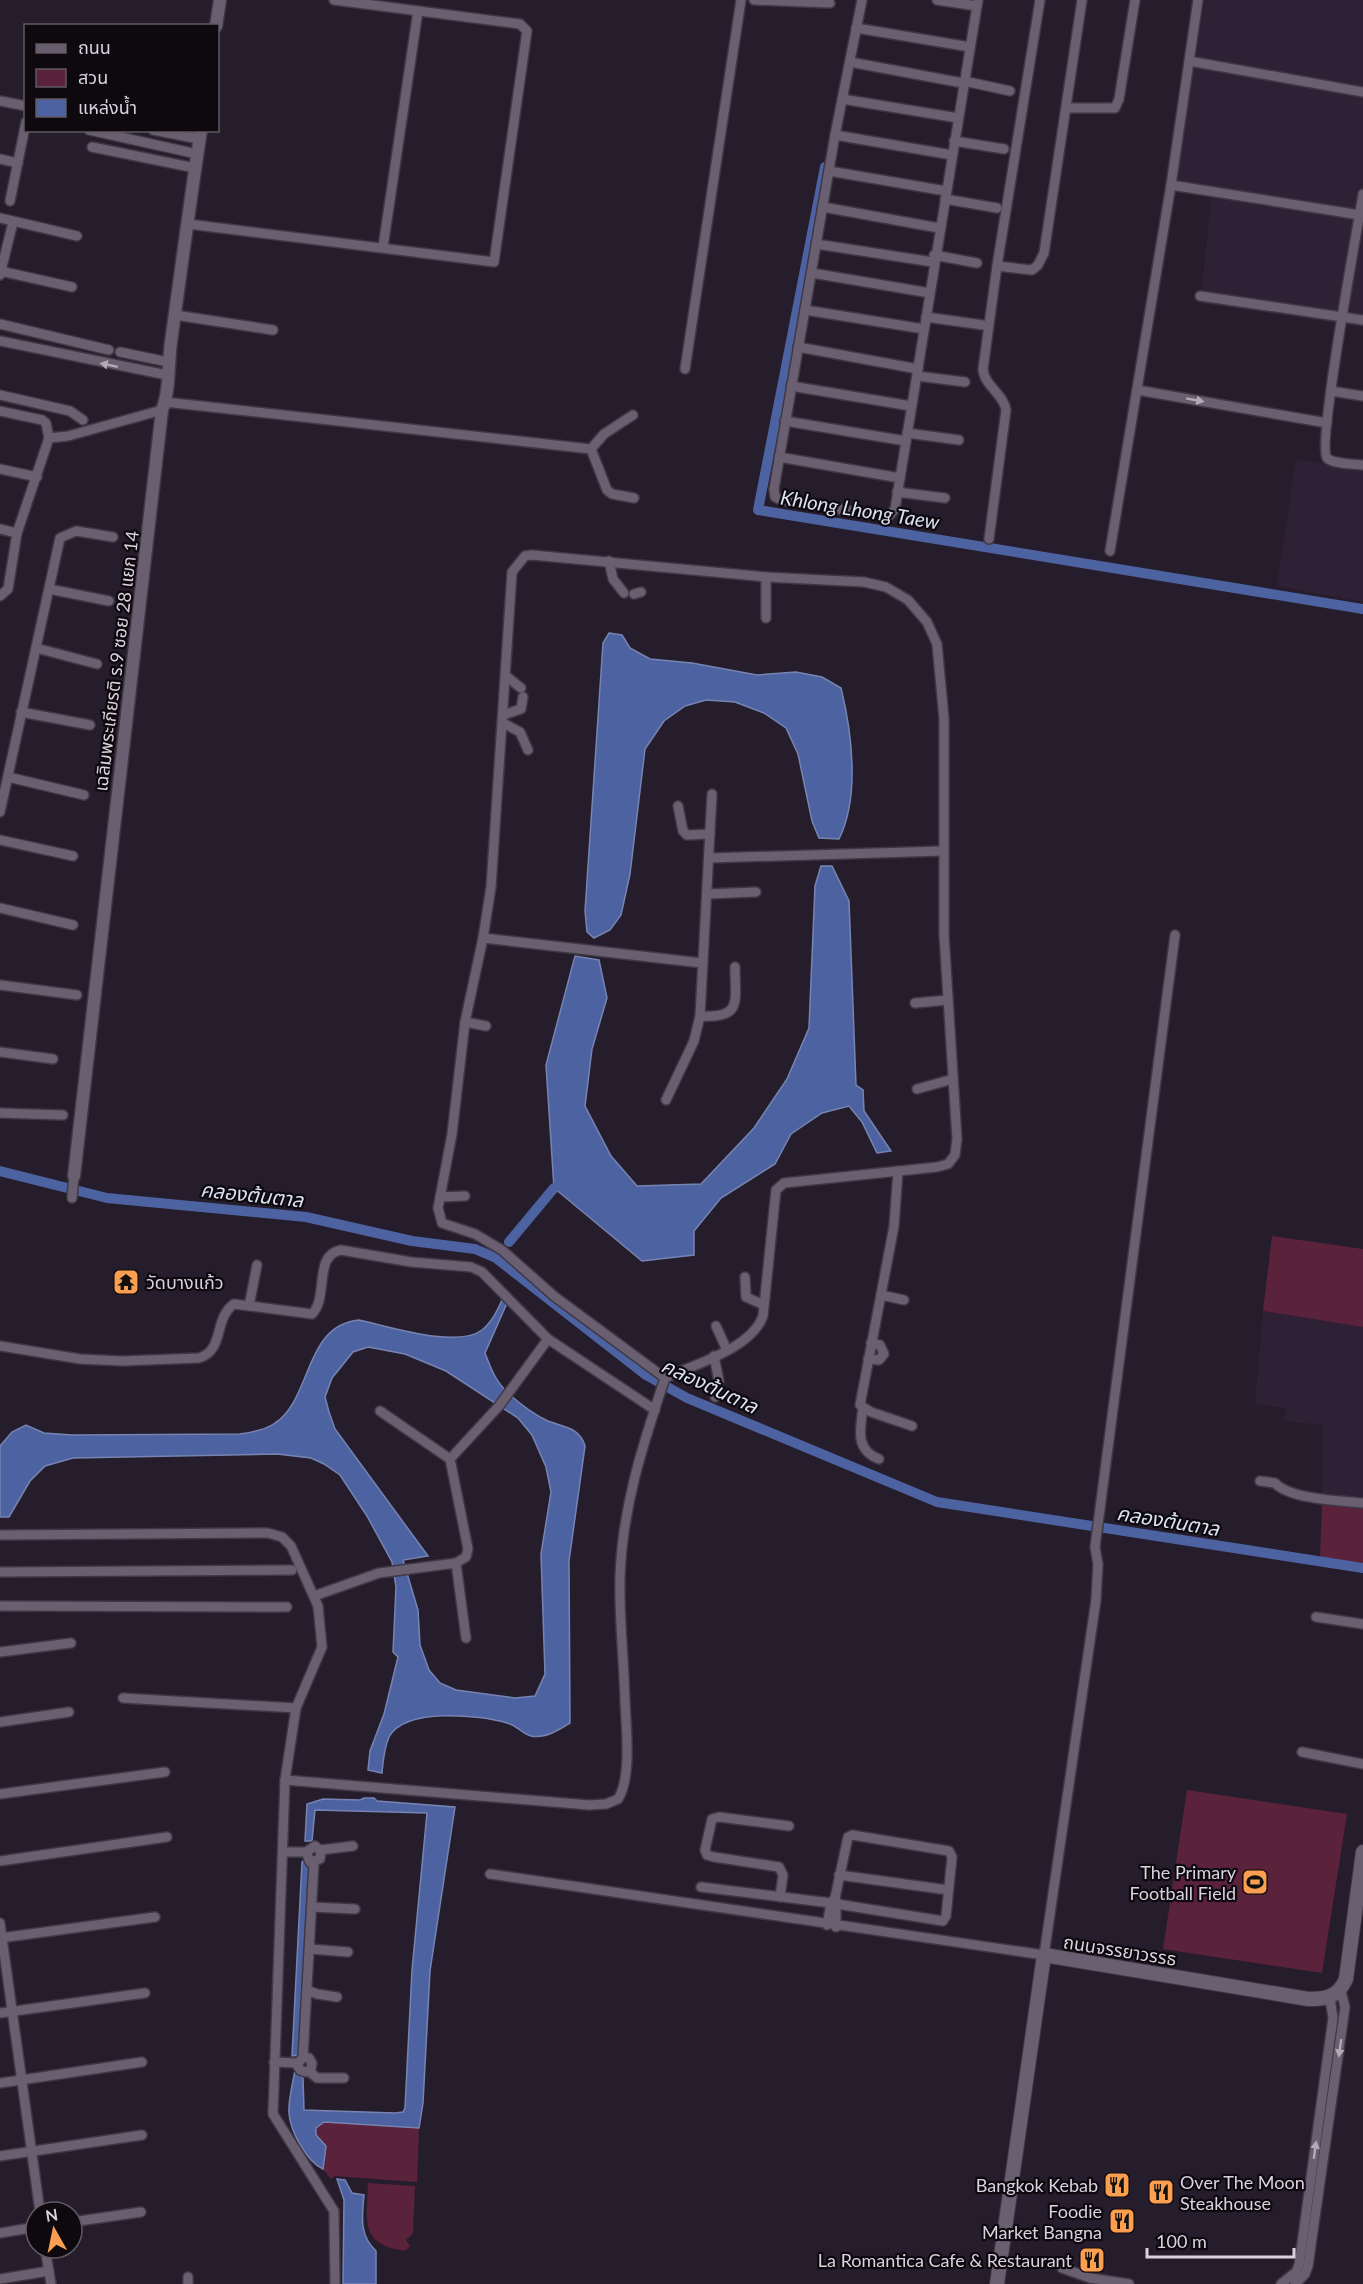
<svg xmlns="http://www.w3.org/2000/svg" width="1363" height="2284" font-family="Lato,'Noto Sans Thai',sans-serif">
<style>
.built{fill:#2e2136}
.green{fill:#5a223b}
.water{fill:#4d62a0;stroke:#7784b2;stroke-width:1.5;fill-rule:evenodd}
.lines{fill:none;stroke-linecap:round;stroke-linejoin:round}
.canal{stroke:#4d62a0;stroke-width:10}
.minor-casing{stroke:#3f3844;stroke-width:12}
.tertiary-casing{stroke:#3f3844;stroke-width:15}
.secondary-casing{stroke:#3f3844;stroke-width:16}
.minor{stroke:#695f70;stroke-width:9}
.tertiary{stroke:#695f70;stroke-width:12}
.secondary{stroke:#695f70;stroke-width:14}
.oneway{fill:#b2aab7}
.labels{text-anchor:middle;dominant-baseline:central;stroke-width:4.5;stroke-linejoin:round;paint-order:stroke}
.street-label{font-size:18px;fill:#d9d3dd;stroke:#0d090f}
.poi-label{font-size:18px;fill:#d9d3dd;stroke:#0d090f;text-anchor:end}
.water-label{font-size:20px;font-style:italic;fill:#dae2f4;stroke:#0d090f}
</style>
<rect width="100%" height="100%" fill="#261d2c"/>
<!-- built -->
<g class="built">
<path d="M1205,0H1363V327L1200,303L1213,187L1175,180Z"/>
<path d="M1296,460L1363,470V602L1277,586Z"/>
<path d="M1263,1311L1363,1327V1499L1322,1494L1323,1425L1284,1421L1287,1408L1255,1404Z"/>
</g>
<!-- green -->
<g class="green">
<path d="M1272,1236L1363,1249V1327L1263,1311Z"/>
<path d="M1322,1502L1363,1507V1566L1320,1559Z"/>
<path d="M1187,1790L1347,1814L1322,1973L1163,1949Z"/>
<path d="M324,2122L419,2128L417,2182L335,2176L331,2179L323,2169L326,2146L316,2135V2128Z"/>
<path d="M368,2183L415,2186L413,2233L406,2240L410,2246L405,2251C359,2244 367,2221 368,2183Z"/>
</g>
<!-- water -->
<g class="water">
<path d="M609,633L622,635L630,648L650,659L692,663L757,675L796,672L822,677L841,688C852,733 860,797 839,839L819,838L812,821L798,754L786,728L764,713L735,702L706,700L685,706L664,721L645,749L630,874L621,915L610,930L594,938L587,932L585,911L603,643Z"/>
<path d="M821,866H832L849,901L856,1085L863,1090L864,1111L891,1151L877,1153L862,1122L849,1106L822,1113L791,1134L775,1164L721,1198L694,1231V1255L642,1261L554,1188L546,1065L575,956L599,960L607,998L592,1049L585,1106L611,1156L637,1186L701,1184L754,1128L787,1079L809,1028L815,886Z"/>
<path d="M502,1300L507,1303L485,1353C491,1369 496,1382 509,1394C519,1403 535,1415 548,1421C563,1427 580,1427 585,1446L569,1561L570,1723C559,1730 545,1739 531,1736C523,1734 516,1725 507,1723C480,1715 405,1707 389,1737C384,1748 383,1761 382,1773L368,1770L370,1751L384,1714L398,1657L393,1652L396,1587L392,1562L367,1516L340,1475L324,1464L311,1458L277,1454L73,1458L45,1466L30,1481L9,1517H0V1446L12,1432L26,1425L44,1433L72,1435L240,1434C252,1432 265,1430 275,1423C312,1399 304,1325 359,1320C388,1326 457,1349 482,1330C492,1322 497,1311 502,1300ZM368,1347L405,1354L446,1371L518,1418L532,1435L546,1467L551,1492L541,1554L545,1674L535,1696L515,1698L456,1690L440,1683L429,1670L420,1645L418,1610L403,1560L428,1556L335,1429L329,1412L325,1397L332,1378L353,1352Z"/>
<path d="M364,1798H374L377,1801L455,1807L430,1971L423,2103L419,2128L324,2122L316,2128V2135L326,2146L323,2169C307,2162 290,2131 289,2113C288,2100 293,2083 295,2070L303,2078L304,2110L395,2113L403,2112L405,2108L412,1970L427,1813L315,1810L312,1841H305L307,1804L323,1799L360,1800Z"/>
<path d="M305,1860L311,1869L300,2055L292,2056L302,1862Z"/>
<path d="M337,2179L345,2180L352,2193L364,2195C362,2217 359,2235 376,2251V2284H343L344,2200Z"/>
</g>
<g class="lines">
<!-- canal -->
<g class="canal">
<path d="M825,167L758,510L1363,609"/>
<path d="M0,1171L107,1198L306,1217L412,1241L475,1249L496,1258L646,1375L687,1398L937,1502L1363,1568"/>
<path d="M509,1242L554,1188"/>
</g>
<!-- minor casing -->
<g class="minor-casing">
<g id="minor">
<path d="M754,0L830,3"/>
<path d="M862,0L835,135L774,489L775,497L781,500L888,517L895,509L978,0"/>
<path d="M937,0L977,6"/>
<path d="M856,28L970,47"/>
<path d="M1189,61L1363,92"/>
<path d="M850,62L963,83"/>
<path d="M964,81L1010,91"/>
<path d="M842,99L958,118"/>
<path d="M0,101L26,106"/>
<path d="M1067,108H1115L1119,99L1135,0"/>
<path d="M89,130L197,154"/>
<path d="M153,130L199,139"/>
<path d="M835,135L952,155"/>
<path d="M954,141L1004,149"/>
<path d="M92,147L195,168"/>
<path d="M0,159L18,163"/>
<path d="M829,171L946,191"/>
<path d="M1171,185L1360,215"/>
<path d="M1363,194C1358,226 1317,444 1327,458C1333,464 1355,464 1363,465"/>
<path d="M945,199L997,208"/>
<path d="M10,201L26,122"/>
<path d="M823,207L939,228"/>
<path d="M0,218L77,236"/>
<path d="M188,224L494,262L527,31L520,24L334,0"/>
<path d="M816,244L933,262"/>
<path d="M383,247L418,11"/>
<path d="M934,255L977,263"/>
<path d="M997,266L1032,270L1038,265L1044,253L1082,0"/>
<path d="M0,271L72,287"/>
<path d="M812,273L930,293"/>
<path d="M0,275L13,222"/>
<path d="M1200,296L1363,320"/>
<path d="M805,310L924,329"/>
<path d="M175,315L273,330"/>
<path d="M926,317L983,325"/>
<path d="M0,324L109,350"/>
<path d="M0,341L167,375"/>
<path d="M798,347L918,369"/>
<path d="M120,352L168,362"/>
<path d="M685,369L741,0"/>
<path d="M917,376L965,382"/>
<path d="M791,386L911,406"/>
<path d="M1137,390L1327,423"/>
<path d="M1331,391L1363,396"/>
<path d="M0,395L70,411L83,420"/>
<path d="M165,402L591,449L607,490L612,494L634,498"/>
<path d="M0,411L42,420L46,423L49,438L17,533L8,589L0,596"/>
<path d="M785,421L906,441"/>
<path d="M907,433L959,440"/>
<path d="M49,438L68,436L162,410"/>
<path d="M591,449L604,434L633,415"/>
<path d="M779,457L900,478"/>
<path d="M0,469L37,477"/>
<path d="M897,492L945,498"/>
<path d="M0,529L17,533"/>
<path d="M989,539L1006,410C1004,394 984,386 983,369L997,266L1040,0"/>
<path d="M1110,551L1171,185L1198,0"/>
<path d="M609,561L613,579L624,593"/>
<path d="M49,589L109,601"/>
<path d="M634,594L641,592"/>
<path d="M766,618V577"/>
<path d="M36,648L97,664"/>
<path d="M506,676L521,688"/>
<path d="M21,712L90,725"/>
<path d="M503,715L521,709L523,697"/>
<path d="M503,723L520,732L528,750"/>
<path d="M8,777L84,795"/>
<path d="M678,806L683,831L687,835L710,834"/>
<path d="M0,812L60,538L76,531L113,537"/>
<path d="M0,840L73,856"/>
<path d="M709,858L943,851"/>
<path d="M707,894L756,892"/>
<path d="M0,908L73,925"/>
<path d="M483,938L702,963"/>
<path d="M0,985L77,995"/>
<path d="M915,1003L948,1000"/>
<path d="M700,1016C743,1019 735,1001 735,967"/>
<path d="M465,1022L486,1026"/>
<path d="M0,1052L53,1059"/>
<path d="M917,1089L953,1079"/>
<path d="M666,1100L694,1041L700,1016L712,794"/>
<path d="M0,1113L63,1115"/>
<path d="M898,1171L894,1226L860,1405L871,1412L912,1426"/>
<path d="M440,1197L465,1196"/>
<path d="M72,1198L74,1176"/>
<path d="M745,1277L746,1297L764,1305"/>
<path d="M881,1295L904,1300"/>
<path d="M249,1306L257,1265"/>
<path d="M716,1326L727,1350"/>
<path d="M0,1346L80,1359L122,1361L199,1358C225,1350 213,1319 234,1304L312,1314C329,1297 313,1255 341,1250L411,1262L471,1267L482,1272L548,1339L655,1410"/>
<path d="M714,1356L719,1381L715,1397"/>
<path d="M868,1359L879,1360L884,1354L880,1345L871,1343"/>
<path d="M863,1408C860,1429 855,1450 879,1459"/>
<path d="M380,1411L450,1459L468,1549L466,1557L456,1563L466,1638"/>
<path d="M450,1459L499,1406L548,1339"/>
<path d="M1260,1481L1275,1483C1289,1499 1341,1501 1363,1503"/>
<path d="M0,1535L268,1533L282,1537L291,1546L318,1606L322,1647L296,1708L285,1780L273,2114L334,2211L335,2284"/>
<path d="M0,1572L292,1570"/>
<path d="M314,1596L379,1573L456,1563"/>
<path d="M0,1606L287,1607"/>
<path d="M1316,1617L1363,1624"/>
<path d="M0,1652L71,1643"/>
<path d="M123,1698L296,1708"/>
<path d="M0,1722L69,1712"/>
<path d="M1302,1752L1363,1764"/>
<path d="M285,1780L589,1805L606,1804L618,1799C632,1777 626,1728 625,1701C624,1660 619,1619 620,1578C622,1508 643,1444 665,1378C695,1364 751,1349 763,1316L776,1190L784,1183L937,1167L948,1164L955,1155L957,1139L944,935V719L937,644L927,622L908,600L886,587L864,582L766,577L532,555L525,556L512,572L491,887L483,938L465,1022L452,1134L438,1208L442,1223L475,1234L502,1250L554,1296L665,1378"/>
<path d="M0,1794L165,1772"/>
<path d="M320,1850L353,1846"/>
<path d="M285,1852H306L315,1846L321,1851L320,1859L310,1862L306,1852"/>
<path d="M0,1861L167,1837"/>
<path d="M490,1874L1044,1955L1096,1600L1098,1564L1095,1547L1175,935"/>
<path d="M839,1875L948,1890"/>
<path d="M701,1887L831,1903L943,1921L946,1916L952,1857L949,1851L852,1835L848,1837L835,1898L831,1903L827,1925"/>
<path d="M780,1897L783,1875L779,1867L714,1857L707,1855L705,1850L712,1819L719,1817L789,1826"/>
<path d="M836,1900V1927"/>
<path d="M312,1907L355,1909"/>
<path d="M0,1923L40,2212"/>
<path d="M0,1938L155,1917"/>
<path d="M310,1949L348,1952"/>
<path d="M307,1990L317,1994L337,1997"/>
<path d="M0,2013L145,1993"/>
<path d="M303,2057L309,2058L312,2063L311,2069L306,2072L300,2070L297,2065L303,2057L314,1863"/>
<path d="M274,2062L297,2063"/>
<path d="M309,2071L317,2078H344"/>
<path d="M0,2083L142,2062"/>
<path d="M0,2156L142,2135"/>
<path d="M72,2222L141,2212"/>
<path d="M0,2233L36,2227"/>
<path d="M45,2248L51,2284"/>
<path d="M1062,2268L1090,2278L1129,2284"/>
<path d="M188,2277V2284"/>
<path d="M0,2279L49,2271"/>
<path d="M1281,2284L1296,2272L1299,2265L1333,2018L1330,1998"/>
<path d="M1295,2284L1305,2274L1308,2266L1345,2007L1341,1991"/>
</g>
</g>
<!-- tertiary casing -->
<g class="tertiary-casing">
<g id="tertiary">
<path d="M216,26L220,0"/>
<path d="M74,1176L162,410C170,391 168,363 171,342C181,271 190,201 201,130"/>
</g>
</g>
<!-- secondary casing -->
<g class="secondary-casing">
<path id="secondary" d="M997,2284L1044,1955L1308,1999C1327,1999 1338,1997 1346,1979L1363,1852"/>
</g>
<!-- minor -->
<use href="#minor" class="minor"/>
<!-- tertiary -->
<use href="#tertiary" class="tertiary"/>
<!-- secondary -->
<use href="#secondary" class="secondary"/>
</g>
<!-- one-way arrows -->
<defs><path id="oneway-solid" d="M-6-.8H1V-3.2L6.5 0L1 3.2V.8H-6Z" transform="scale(1.5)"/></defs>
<g class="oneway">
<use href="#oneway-solid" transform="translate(109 365) rotate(-168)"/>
<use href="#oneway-solid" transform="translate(1195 400) rotate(10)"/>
<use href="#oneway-solid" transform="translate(1340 2048) rotate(98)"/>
<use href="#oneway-solid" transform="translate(1315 2150) rotate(-82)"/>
</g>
<!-- icons -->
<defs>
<g id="temple-square" transform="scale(1.35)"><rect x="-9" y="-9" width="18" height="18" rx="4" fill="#fa9f4f" stroke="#0d090f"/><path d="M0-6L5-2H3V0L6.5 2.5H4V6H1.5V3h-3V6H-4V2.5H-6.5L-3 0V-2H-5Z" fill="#111"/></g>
<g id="stadium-square" transform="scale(1.35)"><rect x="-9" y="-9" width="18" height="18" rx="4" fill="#fa9f4f" stroke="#0d090f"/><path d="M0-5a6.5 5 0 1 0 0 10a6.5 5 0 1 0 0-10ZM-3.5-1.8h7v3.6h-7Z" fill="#111"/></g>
<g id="restaurant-square" transform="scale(1.35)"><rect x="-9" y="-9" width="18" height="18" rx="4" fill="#fa9f4f" stroke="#0d090f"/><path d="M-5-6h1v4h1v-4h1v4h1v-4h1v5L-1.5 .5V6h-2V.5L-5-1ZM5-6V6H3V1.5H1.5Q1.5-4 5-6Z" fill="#111"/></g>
</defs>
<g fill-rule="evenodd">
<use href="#temple-square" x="126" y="1282"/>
<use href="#stadium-square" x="1255" y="1882"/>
<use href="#restaurant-square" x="1117" y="2185"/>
<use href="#restaurant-square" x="1161" y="2192"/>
<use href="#restaurant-square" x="1122" y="2221"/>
<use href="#restaurant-square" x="1092" y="2260"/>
</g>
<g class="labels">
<!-- street labels -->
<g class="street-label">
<text transform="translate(116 661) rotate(-83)">เฉลิมพระเกียรติ ร.9 ซอย 28 แยก 14</text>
<text transform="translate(1120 1950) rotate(9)">ถนนจรรยาวรรธ</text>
</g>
<!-- poi labels -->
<g class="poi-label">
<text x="146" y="1282" text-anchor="start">วัดบางแก้ว</text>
<text x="1236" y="1872">The Primary<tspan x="1236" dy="21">Football Field</tspan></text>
<text x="1180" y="2182" text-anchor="start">Over The Moon<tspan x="1180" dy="21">Steakhouse</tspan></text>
<text x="1098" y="2185">Bangkok Kebab</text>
<text x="1102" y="2211">Foodie<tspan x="1102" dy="21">Market Bangna</tspan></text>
<text x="1072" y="2260">La Romantica Cafe &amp; Restaurant</text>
</g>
<!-- water labels -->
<g class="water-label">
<text transform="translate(860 509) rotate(9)">Khlong Lhong Taew</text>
<text transform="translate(252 1194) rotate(6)">คลองต้นตาล</text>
<text transform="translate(710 1385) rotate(25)">คลองต้นตาล</text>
<text transform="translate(1168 1520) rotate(9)">คลองต้นตาล</text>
</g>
</g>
<!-- legend -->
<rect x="24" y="24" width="195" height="108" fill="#0d090f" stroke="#5f5a61" stroke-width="1.5"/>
<rect x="36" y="44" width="30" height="9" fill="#695f70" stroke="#5f5a61" stroke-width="1.5"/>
<text x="78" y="54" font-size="18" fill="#d9d3dd">ถนน</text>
<rect x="36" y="69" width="30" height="18" fill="#5a223b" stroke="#5f5a61" stroke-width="1.5"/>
<text x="78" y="84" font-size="18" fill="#d9d3dd">สวน</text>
<rect x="36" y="99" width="30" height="18" fill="#4d62a0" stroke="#5f5a61" stroke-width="1.5"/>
<text x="78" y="114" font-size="18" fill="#d9d3dd">แหล่งน้ำ</text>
<!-- north arrow -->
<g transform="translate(54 2230) rotate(351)"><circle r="28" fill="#0d090f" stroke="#5f5a61" stroke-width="1.5"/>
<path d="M0-4.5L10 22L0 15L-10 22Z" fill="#fa9f4f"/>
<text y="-9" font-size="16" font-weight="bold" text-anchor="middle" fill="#d9d3dd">N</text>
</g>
<!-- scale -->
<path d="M1147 2248v9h147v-9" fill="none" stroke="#d9d3dd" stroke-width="3"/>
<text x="1156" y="2248" font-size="18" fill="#d9d3dd" stroke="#0d090f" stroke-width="4.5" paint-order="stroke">100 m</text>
</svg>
